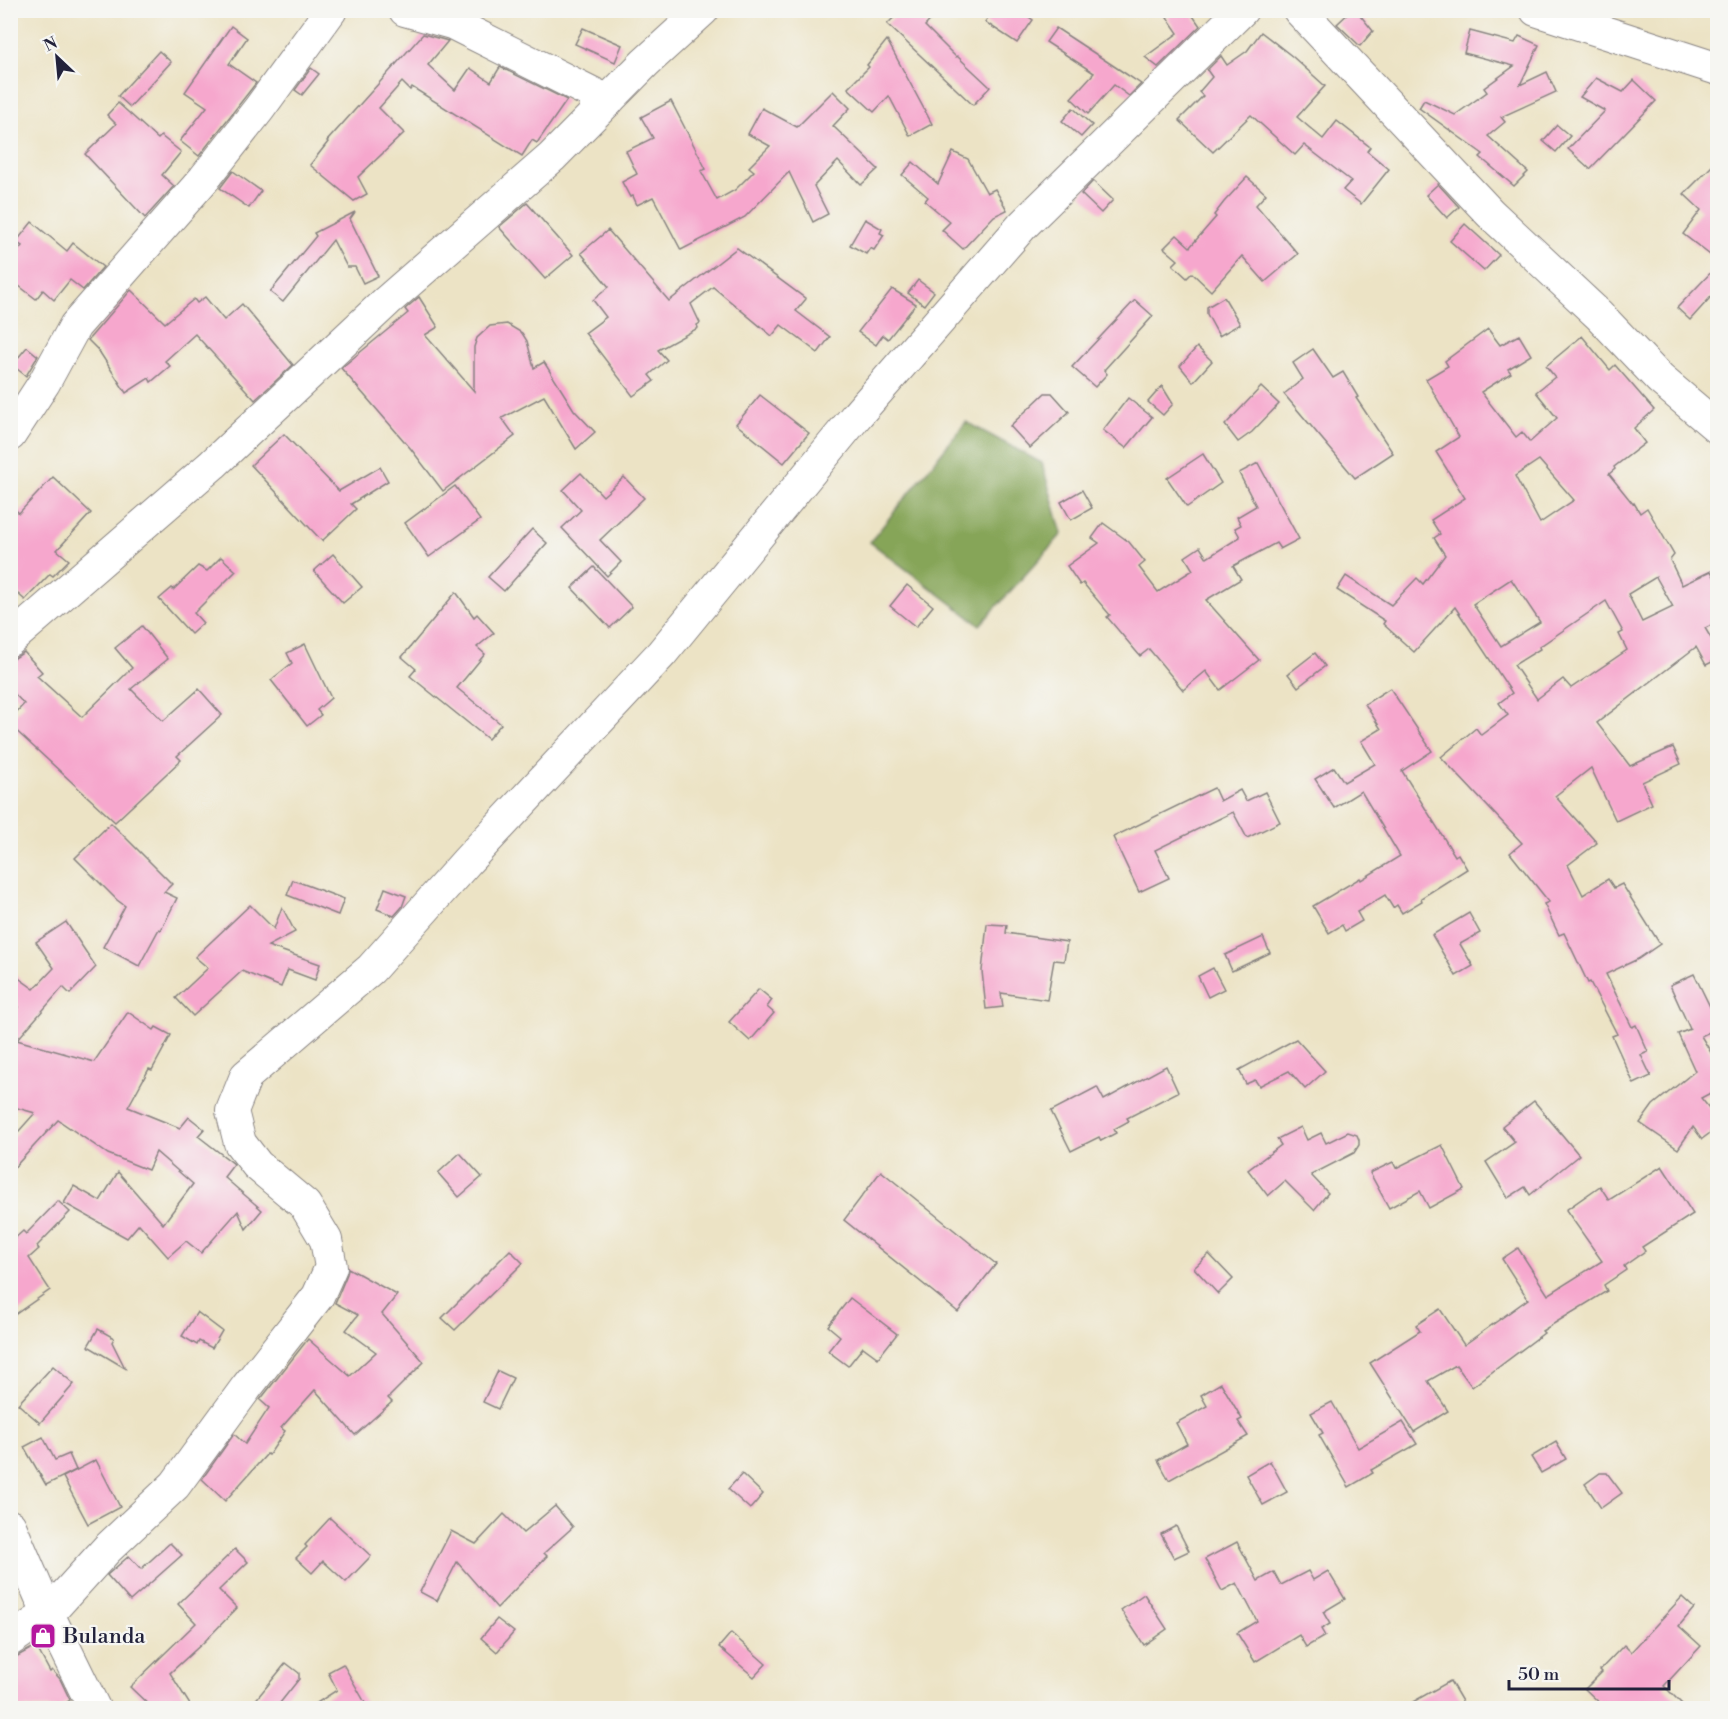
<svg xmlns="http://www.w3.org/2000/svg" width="1728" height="1719" font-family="'Libre Bodoni',serif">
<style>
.forest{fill:#86a559;stroke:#54644a;stroke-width:1.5}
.building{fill:#f6a7cd;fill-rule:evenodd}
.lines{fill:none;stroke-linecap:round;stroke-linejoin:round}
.minor-casing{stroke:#878280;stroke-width:34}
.minor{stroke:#fff;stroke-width:32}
.labels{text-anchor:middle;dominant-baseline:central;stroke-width:4.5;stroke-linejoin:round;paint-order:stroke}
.poi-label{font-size:22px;fill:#22223b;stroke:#f6f6f2;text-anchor:start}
</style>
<rect width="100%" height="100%" fill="#f6f6f2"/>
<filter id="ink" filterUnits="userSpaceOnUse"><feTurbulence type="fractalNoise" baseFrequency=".0167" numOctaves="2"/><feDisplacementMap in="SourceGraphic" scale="12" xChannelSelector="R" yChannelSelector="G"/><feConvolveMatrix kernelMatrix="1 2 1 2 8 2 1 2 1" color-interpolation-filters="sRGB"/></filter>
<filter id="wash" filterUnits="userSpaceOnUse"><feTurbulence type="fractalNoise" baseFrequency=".008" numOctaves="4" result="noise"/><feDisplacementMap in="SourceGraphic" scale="24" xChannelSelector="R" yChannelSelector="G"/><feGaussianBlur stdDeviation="1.35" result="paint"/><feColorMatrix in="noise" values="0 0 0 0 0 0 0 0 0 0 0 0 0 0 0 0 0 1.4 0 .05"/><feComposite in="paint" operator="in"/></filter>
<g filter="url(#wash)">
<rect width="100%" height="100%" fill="#ece3c5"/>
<!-- forest -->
<path class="forest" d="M966,422L1042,463L1062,534L980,625L870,542Z"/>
<g id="blocks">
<!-- building -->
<g class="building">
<path d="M902,10H940L925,26L956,57L957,56L990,87L973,105L887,24Z"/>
<path d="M993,10H1019L1033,20L1017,43L985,22Z"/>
<path d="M1176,10H1189L1200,26L1158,67L1145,57L1178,33L1167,17Z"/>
<path d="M1352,10H1356L1373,31L1360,46L1337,24Z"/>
<path d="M231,26L247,38L229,64L256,83L199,156L180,141L207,107L185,92Z"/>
<path d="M583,28L622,45L615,62L575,44Z"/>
<path d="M1056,28L1126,74L1141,84L1129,96L1114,85L1088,114L1071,98L1094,73L1046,42Z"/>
<path d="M1470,31L1515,43L1519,36L1539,45L1520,85L1547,72L1556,92L1501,117L1505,122L1488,136L1528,172L1514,186L1480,157L1483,154L1419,108L1424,100L1455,115L1487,92L1484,88L1514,66L1464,53Z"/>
<path d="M1261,32L1293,57L1325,86L1297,117L1323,139L1337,121L1370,147L1367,151L1389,169L1361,204L1343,190L1351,181L1304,145L1295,155L1251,115L1213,152L1179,120L1203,96L1199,92L1212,77L1207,70L1221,56L1227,65L1247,51Z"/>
<path d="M423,34L448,41L428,65L455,90L470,68L491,82L500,67L567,100L537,143L532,140L522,156L412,87L410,90L402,82L379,108L404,133L358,177L367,194L354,201L310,165L328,142L327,141Z"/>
<path d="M887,40L932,124L910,136L889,96L874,112L848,88L869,67L867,65Z"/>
<path d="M159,51L171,62L130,107L118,96Z"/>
<path d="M311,68L319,74L302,95L295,90Z"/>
<path d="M1596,78L1623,92L1634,80L1656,101L1590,169L1568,149L1605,111L1580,97Z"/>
<path d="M833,91L850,108L833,126L878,169L861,185L838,161L814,186L828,214L813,222L789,172L745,217L681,250L653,197L637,205L633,196L630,197L622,182L637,174L626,151L653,138L641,117L671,101L706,169L701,171L717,200L735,190L754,171L749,167L770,146L748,134L762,108L797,127Z"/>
<path d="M118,103L158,139L161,136L181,152L162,175L174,186L145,218L85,154L116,124L107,115Z"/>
<path d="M1073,108L1092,125L1081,137L1062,121Z"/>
<path d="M1557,125L1570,136L1556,152L1543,141Z"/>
<path d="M953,152L968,159L987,193L995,189L1007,210L994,216L963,249L942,230L950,222L925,201L928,197L902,175L913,162L938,184Z"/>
<path d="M1718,160V261L1683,234L1701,210L1684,194Z"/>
<path d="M233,171L261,191L249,208L220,188Z"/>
<path d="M1247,177L1266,194L1256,205L1298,254L1265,282L1242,256L1211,291L1192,273L1187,278L1173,265L1178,260L1164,248L1177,235L1190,247L1216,217L1214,215L1224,202Z"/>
<path d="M1093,181L1113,200L1101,213L1081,194Z"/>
<path d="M1438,184L1459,207L1447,218L1426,195Z"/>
<path d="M527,203L573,255L545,279L499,227Z"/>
<path d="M355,212L350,219L378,276L363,283L355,267H347L333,240L283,302L270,292L316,236L314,233Z"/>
<path d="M865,219L882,229L880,233L884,235L874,250L870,248L866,254L850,245Z"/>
<path d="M32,222L67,251L73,243L103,267L83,290L70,280L54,300L43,290L36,299L10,279V260L22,246L16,242Z"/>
<path d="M1465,224L1499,255L1484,271L1450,241Z"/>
<path d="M608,230L669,301L737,248L806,299L796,311L830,337L818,353L781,325L772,336L713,287L691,304L700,323L697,325L698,328L658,350L667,360L649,375L654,381L633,396L585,333L606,317L593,300L609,287L581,253Z"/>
<path d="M1718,265V289L1690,320L1677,308Z"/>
<path d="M918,280L934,292L924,305L908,293Z"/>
<path d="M892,289L916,304L888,339L883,335L876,345L858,332Z"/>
<path d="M131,290L165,323L194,299L197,303L205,297L224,320L242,304L293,365L255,400L195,334L165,361L170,366L151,382L149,378L126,393L99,351L88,340Z"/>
<path d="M419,297L438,327L425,335L474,391V347L477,338L490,326L507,324L522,333L527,341L534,368L544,362L574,410L595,432L576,449L544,396L502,418L515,436L443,491L411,449L341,368L408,313L405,309Z"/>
<path d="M1224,297L1240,324L1219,336L1207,314V307Z"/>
<path d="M1135,300L1153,316L1104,370L1107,374L1095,387L1072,367Z"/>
<path d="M1488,329L1500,345L1519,335L1531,355L1508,369L1511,373L1481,392L1516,437L1522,432L1530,442L1557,418L1536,392L1555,377L1546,366L1582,336L1610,370L1615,365L1654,410L1634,428L1645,443L1614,467L1615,469L1609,474L1633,504L1634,503L1640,513L1647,508L1674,555L1670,560L1682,585L1711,571L1718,583V622L1705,628L1718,650V659L1706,665L1696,647L1597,723L1630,766L1673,747L1681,764L1642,782L1652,804L1616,821L1591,768L1555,796L1597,843L1568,865L1583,895L1608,879L1614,888L1622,884L1660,944L1638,959L1606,974L1632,1027L1636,1025L1648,1052L1641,1055L1651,1076L1634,1084L1612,1036L1617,1034L1590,982L1588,983L1564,933L1559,935L1544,904L1549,902L1510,853L1522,843L1441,757L1476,728L1481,735L1508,715L1499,703L1512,693L1455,607L1414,652L1383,624L1385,621L1337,590L1346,576L1391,605L1417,578L1423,584L1445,555L1434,538L1440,534L1431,520L1465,498L1436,452L1459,437L1426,379L1448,366L1445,361ZM1539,460L1574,500L1540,523L1515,476ZM1656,577L1673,607L1642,622L1628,594ZM1511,579L1540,622L1501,646L1473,604ZM1606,601L1623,632L1619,634L1627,650L1571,688L1563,679L1537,699L1514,665L1540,649L1539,647Z"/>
<path d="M27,347L38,356L26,376L12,365Z"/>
<path d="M1197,347L1212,361L1193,382L1180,366Z"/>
<path d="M1313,349L1333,378L1343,372L1358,397L1356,398L1393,453L1355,478L1284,394L1303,379L1293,363Z"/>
<path d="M1162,386L1173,404L1163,415L1148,402Z"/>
<path d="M1261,387L1279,404L1252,432L1238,442L1225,425Z"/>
<path d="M1045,393H1052L1069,412L1030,448L1010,426Z"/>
<path d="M760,395L809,433L784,463L736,424Z"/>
<path d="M1128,398L1152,417L1126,448L1103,430Z"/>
<path d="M284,434L339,491L380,467L388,481L351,504L356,509L322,541L251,465Z"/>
<path d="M1203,454L1221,483L1187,507L1167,478Z"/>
<path d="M1258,463L1299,539L1280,549L1276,543L1233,566L1241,579L1206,600L1259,660L1220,690L1206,671L1183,690L1149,649L1140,656L1107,617L1110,615L1083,583L1080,585L1067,566L1099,543L1092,538L1103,523L1129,542L1145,562L1139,567L1158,592L1193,570L1185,557L1200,547L1207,558L1240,537L1235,528L1241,525L1237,517L1256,506L1239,473Z"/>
<path d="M581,473L603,496L624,477L644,498L600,540L621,562L607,576L562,528L581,510L563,490Z"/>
<path d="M53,477L91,513L57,550L69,560L53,576L50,574L25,600L10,587V505L19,513Z"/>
<path d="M455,486L480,520L429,557L405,523Z"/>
<path d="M1082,490L1092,508L1071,520L1061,502Z"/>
<path d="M532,529L547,543L504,591L488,577Z"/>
<path d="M333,554L362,587L343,603L314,571Z"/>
<path d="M221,557L236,571L194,613L203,623L191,634L159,599L172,588L173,590L198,566L207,571Z"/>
<path d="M594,567L632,607L610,628L572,588Z"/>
<path d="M907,585L933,606L916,627L890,606Z"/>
<path d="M456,592L474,617L477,614L494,633L477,647L485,654L457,688L501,724L488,739L410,676L416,669L402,657Z"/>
<path d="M142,626L168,659L131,689L163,721L199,689L222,715L177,756L181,760L115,822L10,725V719L24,704L10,689V661L24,652L42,672L37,676L82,717L132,668L115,648Z"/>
<path d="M305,644L331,698L317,710L321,715L307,726L271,680L292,663L287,653Z"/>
<path d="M1315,653L1325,666L1298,687L1288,674Z"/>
<path d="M1390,688L1432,751L1402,771L1455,856L1458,854L1467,869L1421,898L1422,901L1402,913L1397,905L1393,908L1385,895L1357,912L1362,921L1345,931L1342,925L1329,933L1313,906L1360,878L1361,880L1400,856L1361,791L1334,808L1315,779L1334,767L1344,782L1375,764L1361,741L1381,729L1365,704Z"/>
<path d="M1214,788L1220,801L1240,790L1246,801L1265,792L1280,822L1247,838L1233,812L1155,850L1169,878L1139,892L1113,837Z"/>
<path d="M111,823L172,884L164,892L177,898L161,930L159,929L139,966L103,947L125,906L117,900L75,858Z"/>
<path d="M293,880L344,899L338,915L287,895Z"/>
<path d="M385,888L406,896L402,907L394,916L377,909Z"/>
<path d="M250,905L274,929L282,907L295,932L268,946L320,964L315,980L288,970L281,987L242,971L193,1016L176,998L208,968L195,957Z"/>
<path d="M1469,913L1480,933L1460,944L1473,966L1456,976L1432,935Z"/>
<path d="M66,922L96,967L70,994L63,987L17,1040L94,1062L128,1012L154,1030L156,1027L171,1035L152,1070L149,1069L128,1107L180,1128L189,1117L204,1129L198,1136L234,1164L224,1177L262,1210L246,1229L238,1211L201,1253L186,1241L168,1257L139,1224L127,1238L64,1203L74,1186L100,1201L118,1172L163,1224L193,1184L156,1152L148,1170L108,1154L58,1120L10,1172V1141L35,1113L10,1106V1016L19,1007L10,1001V972L34,989L54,968L36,942Z"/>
<path d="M987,924L1007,925L1006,933L1067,942L1064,961L1054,960L1047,1000L1001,993L1003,1007L986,1009L982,971Z"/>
<path d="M1263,937L1270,953L1232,971L1225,955Z"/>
<path d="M1213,968L1224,989L1208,997L1198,976Z"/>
<path d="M1694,974L1718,1023V1028L1701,1036L1718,1064V1089L1701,1098L1718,1119V1127L1702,1139L1693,1127L1678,1149L1640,1123L1653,1105L1695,1071L1678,1034L1690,1029L1670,985Z"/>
<path d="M759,989L772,1000L767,1007L774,1013L750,1041L729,1022Z"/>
<path d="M1296,1039L1325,1071L1305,1089L1289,1071L1259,1086L1255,1080L1246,1084L1239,1070Z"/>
<path d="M1166,1066L1178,1092L1127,1118L1129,1121L1114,1129L1116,1133L1101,1141L1099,1137L1071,1151L1051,1111L1097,1087L1104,1100Z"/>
<path d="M1534,1101L1579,1155L1530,1195L1525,1187L1508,1198L1486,1162L1515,1142L1502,1126Z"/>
<path d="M1301,1127L1307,1140L1321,1133L1326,1143L1348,1132L1357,1135L1359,1140V1145L1354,1153L1311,1175L1328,1193L1314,1210L1285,1181L1268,1196L1248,1170L1281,1145L1277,1139Z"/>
<path d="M1442,1145L1464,1189L1429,1208L1420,1191L1389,1208L1370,1173L1393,1162L1396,1168Z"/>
<path d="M460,1153L482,1177L459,1197L438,1173Z"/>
<path d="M1662,1166L1693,1214L1642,1247L1645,1251L1624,1266L1626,1270L1604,1285L1607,1291L1542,1331L1544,1333L1472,1387L1456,1365L1428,1381L1448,1411L1414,1432L1370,1363L1420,1331L1416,1325L1440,1309L1464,1345L1528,1299L1502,1259L1518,1248L1548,1295L1602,1261L1566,1210L1600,1186L1609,1200Z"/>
<path d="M881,1171L996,1264L958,1312L844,1220Z"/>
<path d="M58,1201L70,1212L37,1246L39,1249L29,1258L50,1290L10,1318V1236L13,1240L23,1231L26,1234Z"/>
<path d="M510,1250L523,1263L455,1330L442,1318Z"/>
<path d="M1209,1254L1233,1279L1218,1294L1194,1268Z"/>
<path d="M348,1268L397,1295L382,1314L424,1362L388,1398L392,1402L355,1435L315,1390L281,1428L285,1431L269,1455L267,1454L225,1501L202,1479L234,1434L245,1444L269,1408L260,1400L308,1339L350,1376L376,1352L346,1330L358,1315L335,1303L347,1274Z"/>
<path d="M850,1298L897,1334L878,1358L863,1347L848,1366L828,1351L840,1336L828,1326Z"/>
<path d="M197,1312L222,1331L212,1348L199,1341L197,1345L182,1336Z"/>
<path d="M98,1329L114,1338L112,1342L125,1368L88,1346Z"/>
<path d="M53,1366L74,1384L40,1423L18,1404Z"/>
<path d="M498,1371L513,1378L498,1409L483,1402Z"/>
<path d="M1221,1383L1242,1419L1238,1421L1248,1436L1169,1480L1158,1460L1187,1444L1176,1423L1207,1406L1201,1395Z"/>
<path d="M1332,1402L1358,1448L1403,1422L1417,1444L1371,1470L1373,1473L1349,1487L1319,1435L1323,1433L1311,1413Z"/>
<path d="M43,1437L55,1460L69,1454L76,1470L46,1485L24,1447Z"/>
<path d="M1556,1442L1566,1459L1541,1473L1531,1457Z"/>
<path d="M96,1460L120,1507L88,1524L63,1477Z"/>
<path d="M1270,1461L1287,1492L1263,1505L1246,1475Z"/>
<path d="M1600,1473H1607L1622,1493L1601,1508L1585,1484Z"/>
<path d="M742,1474L763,1494L750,1509L728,1489Z"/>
<path d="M555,1506L573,1527L544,1553L547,1556L497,1608L457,1562L437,1601L420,1592L451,1531L476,1544L504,1514L523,1533Z"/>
<path d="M330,1518L371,1556L346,1582L323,1561L312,1573L296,1558L307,1547L305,1545Z"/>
<path d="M1176,1526L1189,1551L1174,1558L1161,1534Z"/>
<path d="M1237,1542L1258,1581L1274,1572L1281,1585L1308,1571L1313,1580L1328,1571L1345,1599L1323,1612L1330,1624L1321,1629L1325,1636L1306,1647L1299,1635L1255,1662L1237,1633L1257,1621L1237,1583L1222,1591L1205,1559Z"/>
<path d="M170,1543L182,1555L130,1601L107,1575L129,1556L141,1569Z"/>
<path d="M235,1549L248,1562L219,1590L237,1608L205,1641L170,1673L192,1708H152L130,1687L196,1623L178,1604Z"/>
<path d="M1144,1594L1167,1629L1144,1645L1121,1610Z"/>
<path d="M1682,1597L1694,1608L1679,1626L1701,1646L1664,1686L1686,1708H1605L1585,1689L1602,1672L1600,1670L1624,1645L1631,1652Z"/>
<path d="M497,1619L514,1632L497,1652L481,1638Z"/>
<path d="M731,1633L766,1664L754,1677L719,1647Z"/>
<path d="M36,1646L50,1672L52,1670L60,1679L70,1700L59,1708H18L10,1699V1660Z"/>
<path d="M286,1663L299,1673V1679L276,1708H249Z"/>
<path d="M343,1664L368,1708H309L337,1690L328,1672Z"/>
<path d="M1450,1681L1466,1708H1402Z"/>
</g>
</g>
</g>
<g filter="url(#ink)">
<use href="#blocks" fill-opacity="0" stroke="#878280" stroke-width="1.5"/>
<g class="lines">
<!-- minor casing -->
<g class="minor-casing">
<g id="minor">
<path d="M405,10L452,23L608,101"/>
<path d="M1299,10L1490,213L1599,315L1660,379L1718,428"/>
<path d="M1536,10L1718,69"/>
<path d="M10,435L44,383L75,326L204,179L259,109L331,10"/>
<path d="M10,640L213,464L387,301L552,157L645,63L703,10"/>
<path d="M10,1526L48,1614L94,1708"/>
<path d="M10,1640L48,1614L107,1549L175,1485L246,1388L318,1296L331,1267L326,1240L305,1205L257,1165L240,1143L232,1111L246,1076L371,969L468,860L662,653L857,415L1023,225L1242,10"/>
</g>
</g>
<!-- minor -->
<use href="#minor" class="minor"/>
</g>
</g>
<!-- icons -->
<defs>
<g id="shop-square" transform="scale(1.35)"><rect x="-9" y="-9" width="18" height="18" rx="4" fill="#b5179e" stroke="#f6f6f2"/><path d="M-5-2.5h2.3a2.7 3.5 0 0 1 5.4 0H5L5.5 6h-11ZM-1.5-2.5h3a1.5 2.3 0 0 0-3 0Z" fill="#fff"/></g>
</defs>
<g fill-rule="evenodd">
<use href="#shop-square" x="43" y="1636"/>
</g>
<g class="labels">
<!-- poi labels -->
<g class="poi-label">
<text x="63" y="1636">Bulanda</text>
</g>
</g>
<!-- margin -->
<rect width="1728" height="1719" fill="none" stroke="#f6f6f2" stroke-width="36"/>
<!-- north arrow -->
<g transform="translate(57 57) rotate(334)" stroke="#f6f6f2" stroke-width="4.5" paint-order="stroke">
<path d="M0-4.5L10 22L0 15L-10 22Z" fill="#22223b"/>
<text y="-9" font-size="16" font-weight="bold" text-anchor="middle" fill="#22223b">N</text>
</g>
<!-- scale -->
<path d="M1509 1680v9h160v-9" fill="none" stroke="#22223b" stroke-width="3"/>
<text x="1518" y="1680" font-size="18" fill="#22223b" stroke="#f6f6f2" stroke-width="4.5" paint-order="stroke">50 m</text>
</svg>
